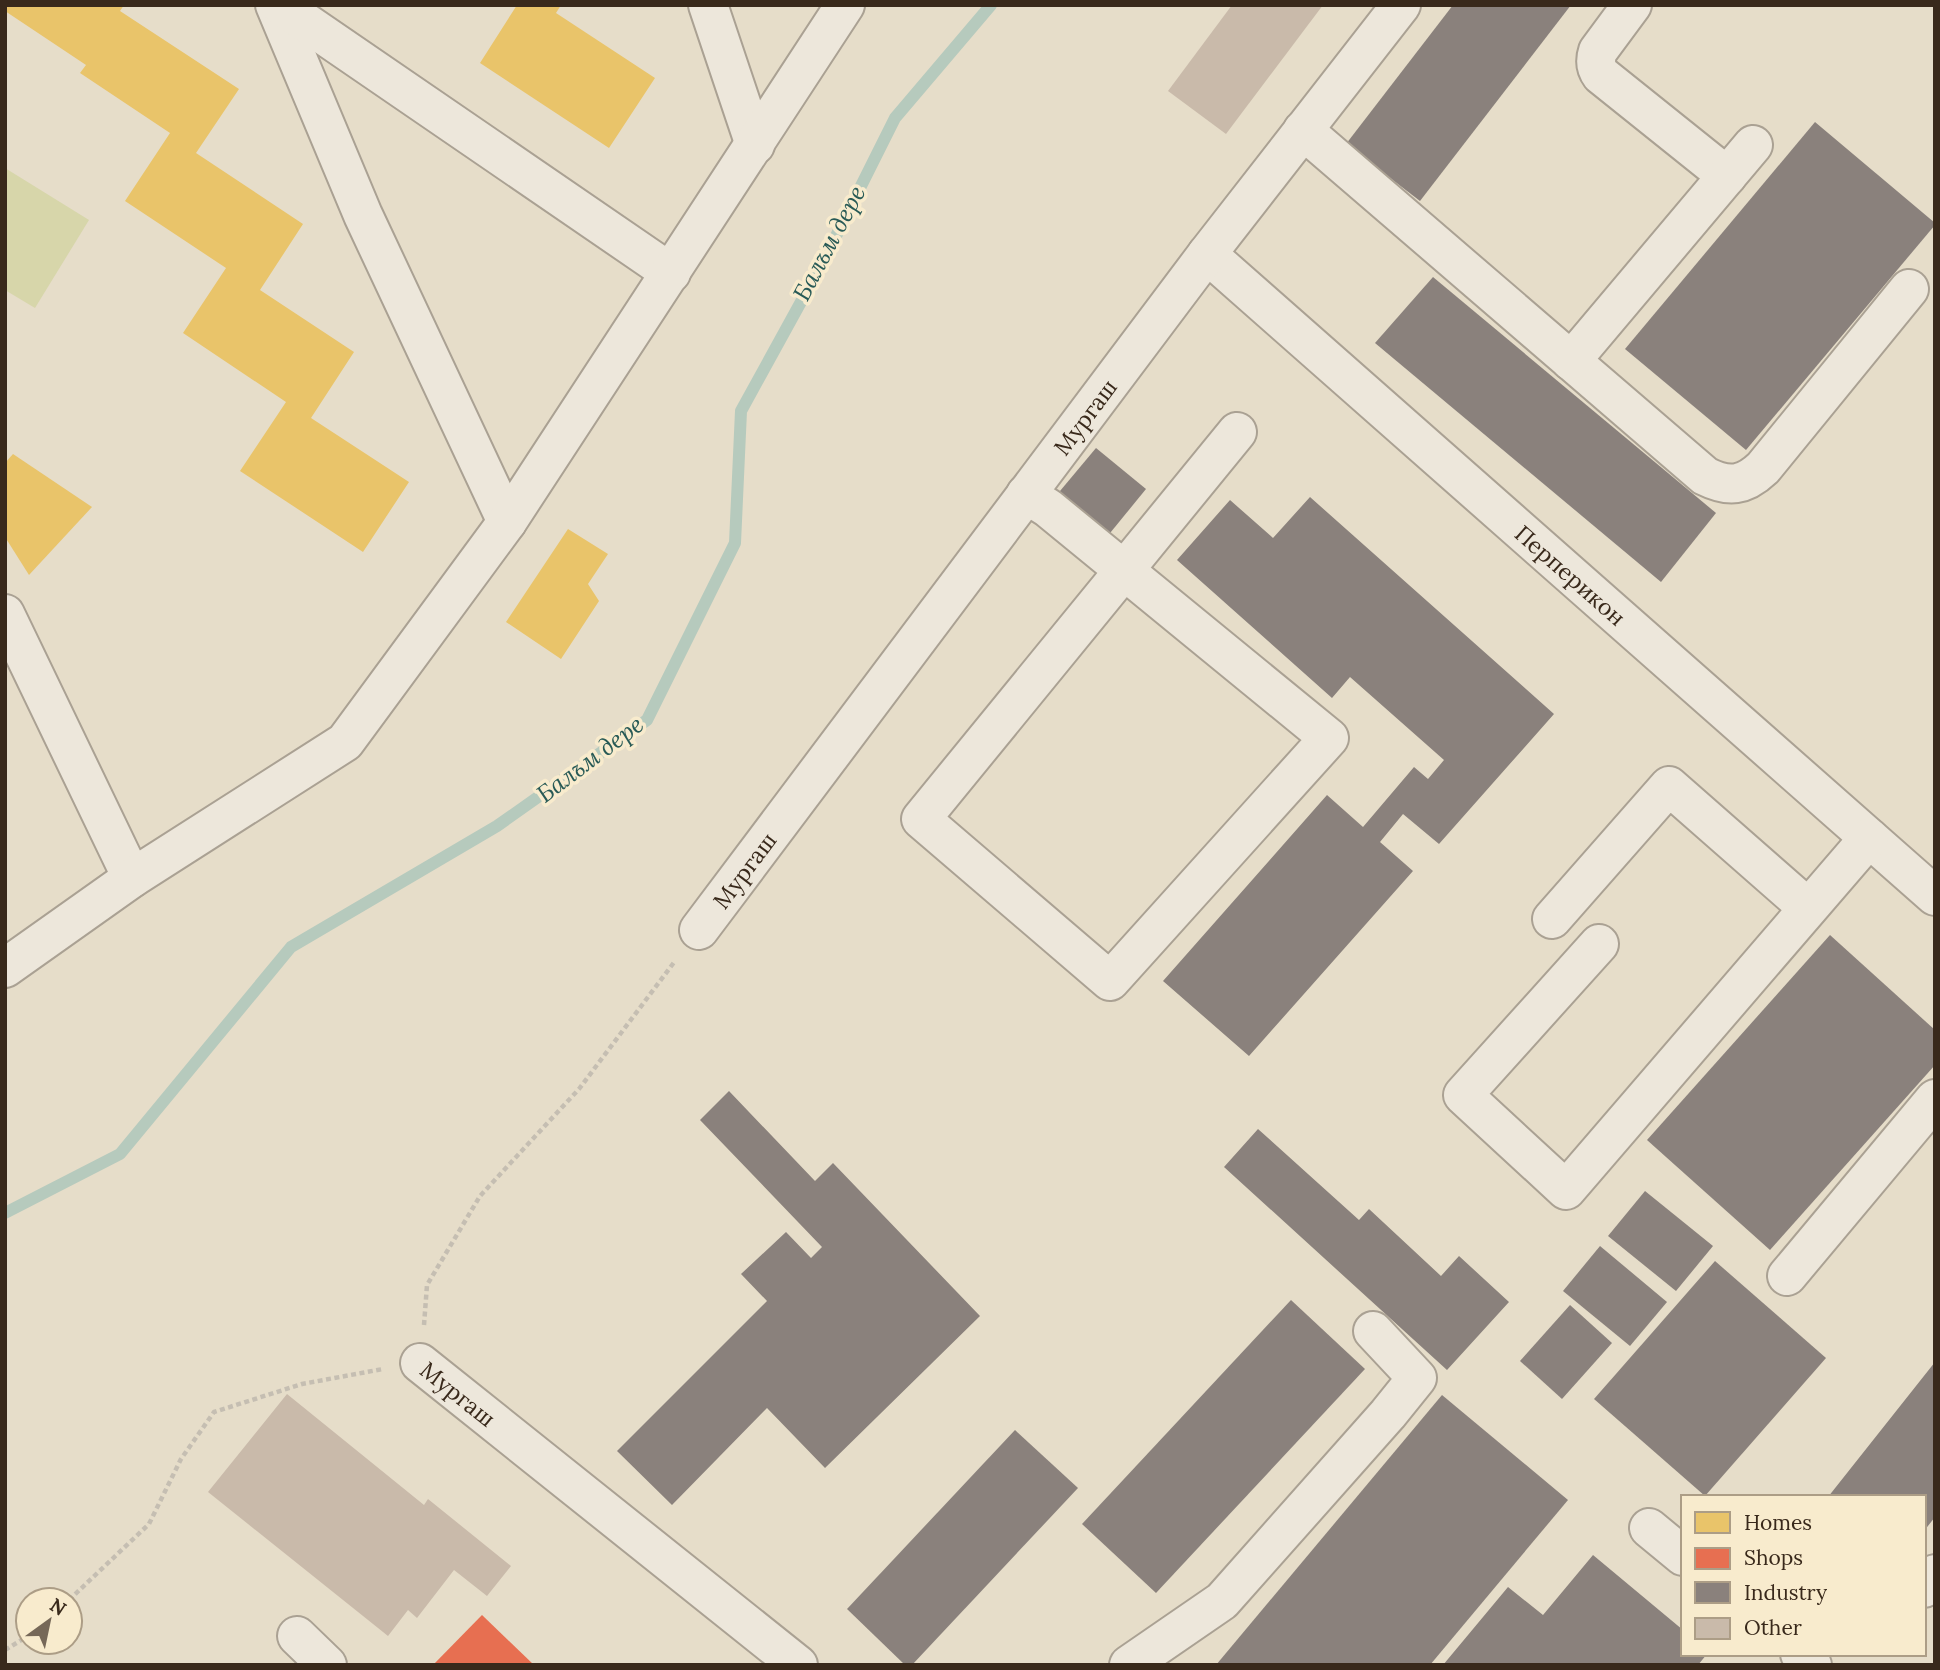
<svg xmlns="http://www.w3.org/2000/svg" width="1940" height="1670" font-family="Lora,serif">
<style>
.green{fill:#d7d6aa}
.homes{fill:#e9c46a}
.shops{fill:#e76f51}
.industry{fill:#8a817c}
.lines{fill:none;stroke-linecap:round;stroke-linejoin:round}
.stream{stroke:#b6cabd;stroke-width:12}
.building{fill:#c9baaa}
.minor-casing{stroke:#aaa193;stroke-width:42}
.path{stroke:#c5beb2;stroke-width:4.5;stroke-dasharray:5 3.5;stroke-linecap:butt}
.minor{stroke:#ede7db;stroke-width:38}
.labels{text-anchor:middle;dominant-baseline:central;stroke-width:7;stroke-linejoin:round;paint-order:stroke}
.street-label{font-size:23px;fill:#39291b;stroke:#f8ebcd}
.water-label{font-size:24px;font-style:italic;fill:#285a56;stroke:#f8ebcd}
</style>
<rect width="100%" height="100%" fill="#e6ddc9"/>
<!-- green -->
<path class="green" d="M5,168L89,220L35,308L5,290Z"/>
<!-- homes -->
<g class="homes">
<path d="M5,5H124L120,11L239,89L196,153L303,224L260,290L354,352L311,418L409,482L363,552L240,471L286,402L183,333L226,268L125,201L170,133L80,73L86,65L5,11Z"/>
<path d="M517,5H561L556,13L655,78L609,148L480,63Z"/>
<path d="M13,454L92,507L29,575L5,537V463Z"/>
<path d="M568,529L608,554L588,584L599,601L561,659L506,622Z"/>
</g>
<!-- shops -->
<path class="shops" d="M482,1615L534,1665H433Z"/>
<!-- industry -->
<g class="industry">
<path d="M1453,5H1571L1420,201L1346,144Z"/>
<path d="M1815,122L1935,223V225L1746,450L1625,349Z"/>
<path d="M1433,277L1716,513L1661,582L1375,343Z"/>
<path d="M1096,448L1146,489L1106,538L1055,497Z"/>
<path d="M1310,497L1554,714L1439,844L1403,814L1380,842L1413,871L1249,1056L1163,981L1327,795L1363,827L1414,767L1428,779L1444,760L1350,677L1332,698L1177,560L1230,500L1273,538Z"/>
<path d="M1830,935L1935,1030V1065L1770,1250L1647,1140Z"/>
<path d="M729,1091L815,1181L833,1163L980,1316L825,1468L767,1408L672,1505L617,1451L767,1301L741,1274L786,1232L811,1258L822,1247L700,1120Z"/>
<path d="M1258,1129L1359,1220L1369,1209L1441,1276L1459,1256L1509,1302L1447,1370L1224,1167Z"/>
<path d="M1645,1191L1713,1246L1676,1291L1608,1236Z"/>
<path d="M1600,1246L1667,1302L1630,1346L1563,1291Z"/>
<path d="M1715,1261L1826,1358L1705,1496L1594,1399Z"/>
<path d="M1291,1300L1365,1369L1156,1593L1082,1524Z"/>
<path d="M1570,1305L1612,1343L1562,1399L1520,1361Z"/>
<path d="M1935,1362V1517L1924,1531V1497H1828Z"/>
<path d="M1442,1395L1568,1500L1430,1665H1216Z"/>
<path d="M1015,1430L1078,1488L912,1665H905L847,1609Z"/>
<path d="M1593,1555L1683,1630V1654H1707L1698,1665H1443L1508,1587L1543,1615Z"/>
</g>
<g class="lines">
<!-- stream -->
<path class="stream" d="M5,1213L120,1154L291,947L497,826L647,720L735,543L741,411L824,260L895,118L991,5"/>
</g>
<!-- building -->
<g class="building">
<path d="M1232,5H1323L1226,134L1168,91Z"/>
<path d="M287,1394L424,1505L428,1499L511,1566L487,1596L454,1570L417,1618L408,1610L388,1636L208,1492Z"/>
</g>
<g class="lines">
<!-- minor casing -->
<g class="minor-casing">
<g id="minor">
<path d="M275,5L363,215L507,522"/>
<path d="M280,5L671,273"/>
<path d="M708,5L755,145"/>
<path d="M1632,5L1598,51C1595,60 1595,67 1601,75L1727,176"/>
<path d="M1303,130L1705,476C1729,488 1744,486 1763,468L1909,289"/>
<path id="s1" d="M1207,254L1935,896"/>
<path d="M1571,361L1753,145"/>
<path d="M1026,494L1048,508L1329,738L1110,981L921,819L1237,432"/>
<path d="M5,614L132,878"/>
<path d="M1552,919L1669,786L1808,908"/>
<path id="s2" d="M699,930L1207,254L1401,5"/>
<path d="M1599,944L1463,1095L1566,1190L1869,838"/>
<path d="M5,968L132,878L345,742L507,522L845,5"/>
<path d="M1787,1276L1935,1099"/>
<path id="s3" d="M420,1363L798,1665"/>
<path d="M1649,1528L1683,1556"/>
<path d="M1924,1588L1935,1574"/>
<path d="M297,1636L327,1665"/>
<path d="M1800,1654L1812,1665"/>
<path d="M1129,1665L1222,1601L1388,1414L1417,1378L1373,1331"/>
</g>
</g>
<!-- path -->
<g class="path">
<path d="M424,1325L427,1285L480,1196L579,1089L675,961"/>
<path d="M69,1600L149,1524L181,1459L214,1412L302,1384L383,1369"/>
<path d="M5,1650L28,1636"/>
</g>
<!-- minor -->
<use href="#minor" class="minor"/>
</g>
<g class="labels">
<!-- street labels -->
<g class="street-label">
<text stroke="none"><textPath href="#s2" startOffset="642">Мургаш</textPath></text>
<text stroke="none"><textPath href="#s1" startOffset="485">Перперикон</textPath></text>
<text stroke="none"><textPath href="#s2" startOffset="75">Мургаш</textPath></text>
<text stroke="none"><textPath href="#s3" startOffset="49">Мургаш</textPath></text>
</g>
<!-- water labels -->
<g class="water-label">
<text transform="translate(829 243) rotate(-62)">Балъм дере</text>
<text transform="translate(590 759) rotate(-37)">Балъм дере</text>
</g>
</g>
<!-- border -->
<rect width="1940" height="1670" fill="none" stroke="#39291b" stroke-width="14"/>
<!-- legend -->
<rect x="1681" y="1495" width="245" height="161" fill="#f8ebcd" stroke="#ac9d86" stroke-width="2"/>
<rect x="1695" y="1512" width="35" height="21" fill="#e9c46a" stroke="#ac9d86" stroke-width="2"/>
<text x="1744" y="1530" font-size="21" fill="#39291b">Homes</text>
<rect x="1695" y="1548" width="35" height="21" fill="#e76f51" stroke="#ac9d86" stroke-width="2"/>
<text x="1744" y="1565" font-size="21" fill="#39291b">Shops</text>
<rect x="1695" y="1582" width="35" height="21" fill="#8a817c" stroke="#ac9d86" stroke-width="2"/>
<text x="1744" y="1600" font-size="21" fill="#39291b">Industry</text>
<rect x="1695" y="1618" width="35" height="21" fill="#c9baaa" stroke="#ac9d86" stroke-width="2"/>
<text x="1744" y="1635" font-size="21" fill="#39291b">Other</text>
<!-- north arrow -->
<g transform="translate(49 1621) rotate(33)"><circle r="33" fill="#f8ebcd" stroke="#ac9d86" stroke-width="2"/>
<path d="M0-5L12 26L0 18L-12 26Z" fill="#766858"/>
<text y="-10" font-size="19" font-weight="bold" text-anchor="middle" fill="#39291b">N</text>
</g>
</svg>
